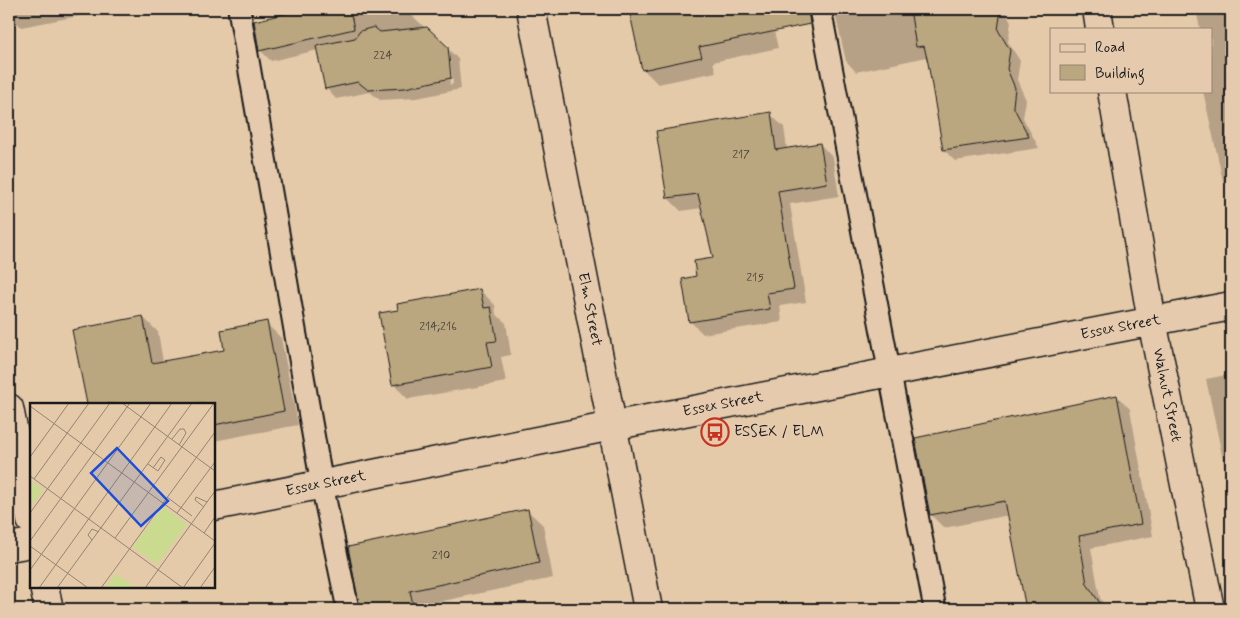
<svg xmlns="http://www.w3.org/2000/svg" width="1240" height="618" font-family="Mynerve,sans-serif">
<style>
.shadow{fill:#0003}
.building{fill:#baa67f;stroke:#1c1c1c}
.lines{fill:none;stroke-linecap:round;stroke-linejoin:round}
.lane-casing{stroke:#1c1c1c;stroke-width:25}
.street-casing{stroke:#1c1c1c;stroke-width:31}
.lane{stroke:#e5caad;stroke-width:21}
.street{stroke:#e5caad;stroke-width:28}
.labels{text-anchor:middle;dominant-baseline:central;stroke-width:4.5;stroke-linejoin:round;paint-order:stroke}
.number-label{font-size:12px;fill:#443e35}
.street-label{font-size:15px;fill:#1c1c1c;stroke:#e5caad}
.poi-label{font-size:15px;fill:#1c1c1c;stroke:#e5caad;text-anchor:start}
.inset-road{fill:none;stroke:#948471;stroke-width:1}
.view{fill:#1d4ed8;fill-opacity:0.15;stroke:#1d4ed8;stroke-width:2.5}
.inset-edge{fill:none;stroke:#1c1c1c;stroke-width:2.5}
</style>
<rect width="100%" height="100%" fill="#e4caa9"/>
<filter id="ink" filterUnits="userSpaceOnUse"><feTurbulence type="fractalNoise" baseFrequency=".02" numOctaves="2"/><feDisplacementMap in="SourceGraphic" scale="10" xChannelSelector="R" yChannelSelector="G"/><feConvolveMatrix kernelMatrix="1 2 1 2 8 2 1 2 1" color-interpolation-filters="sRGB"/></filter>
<g filter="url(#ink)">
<!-- shadow -->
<g class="shadow">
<path d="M9,9H116L21,27L9,15Z"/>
<path d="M293,9H405L447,48L450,85L453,84L449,50L458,59L461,89L417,98L380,100L370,92L336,99L326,88L318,50L271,61L261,51L255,22L294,13Z"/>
<path d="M630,9H769L778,48L713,62L716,72L658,84L643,69Z"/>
<path d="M834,9H1005L1011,22L1008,42L1020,61L1017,80L1026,100L1023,118L1039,148L955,161L944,150L927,57L856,72L846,61Z"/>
<path d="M1182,9H1231V189L1223,181L1203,91H1211V29H1200L1196,10L1184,11Z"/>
<path d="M770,114L784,127L787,149L820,144L833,158L839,196L790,204L806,302L780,306L782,322L703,334L690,321L697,278L715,259L702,208L681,211L668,198L658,132Z"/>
<path d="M480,290L495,305L496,314L506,323L511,355L501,357L506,382L408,399L393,384L399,311Z"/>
<path d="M143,317L158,332L163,362L226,351L266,323L281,338L298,425L214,441V404H88L74,331Z"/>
<path d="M1231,374V483L1227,479L1206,379Z"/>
<path d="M1117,396L1130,409L1153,536L1091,548L1100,598L1107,609H1027L1009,515L944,528L931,515Z"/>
<path d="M528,511L543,525L553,578L424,605L425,609H361V606Z"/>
</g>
<!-- building -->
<g class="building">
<path d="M305,9H350L354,29L259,51L254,21Z"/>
<path d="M629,9H808L810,24L699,47L702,57L642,70Z"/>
<path d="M910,9H1001L998,30L1010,50L1007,69L1015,88L1013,106L1029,137L943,150L928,63L924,46L916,47Z"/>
<path d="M374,27L380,32L427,27L448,47L451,78L405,88L368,90L358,82L325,89L316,46L355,38L360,31Z"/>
<path d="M771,112L776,150L820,143L827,183L778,191L794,289L767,293L770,309L689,322L682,279L696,276L694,261L713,258L698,194L667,198L656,131Z"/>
<path d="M480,289L484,308L491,307L497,341L487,342L492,367L392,385L379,313L398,310L397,304Z"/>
<path d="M143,316L152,363L224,350L221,330L267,321L284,411L214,425V404H87L72,330Z"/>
<path d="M1117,395L1141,524L1079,536L1087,584L1104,609H1026L1005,501L930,515L915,438Z"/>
<path d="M528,509L539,563L410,591L414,609H360L348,547Z"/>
</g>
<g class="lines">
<!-- lane casing -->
<g class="lane-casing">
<g id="lane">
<path d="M239,9L322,485L348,609"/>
<path d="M820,9L935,609"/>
</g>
</g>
<!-- street casing -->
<g class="street-casing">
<g id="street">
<path id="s1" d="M531,9L648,609"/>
<path d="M1097,9L1100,29"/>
<path id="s2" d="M1112,91L1152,321L1210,609"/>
<path d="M9,408L31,520"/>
<path id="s3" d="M214,506L622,424L1231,306"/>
<path d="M9,547L31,543"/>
<path d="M44,587L49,609"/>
</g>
</g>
<!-- lane -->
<use href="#lane" class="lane"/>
<!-- street -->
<use href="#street" class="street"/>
</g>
</g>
<!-- icons -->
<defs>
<g id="bus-ring" transform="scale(1.4375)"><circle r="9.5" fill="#e5caad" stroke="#c8321e" stroke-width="1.5"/><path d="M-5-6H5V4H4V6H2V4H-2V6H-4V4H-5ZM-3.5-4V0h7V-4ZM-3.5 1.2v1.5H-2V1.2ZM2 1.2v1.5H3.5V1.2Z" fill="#c8321e"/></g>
</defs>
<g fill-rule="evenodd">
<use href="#bus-ring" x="715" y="432"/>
</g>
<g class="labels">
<!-- number labels -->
<g class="number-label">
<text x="383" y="56">224</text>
<text x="741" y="155">217</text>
<text x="755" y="278">215</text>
<text x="438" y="327">214;216</text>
<text x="441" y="556">210</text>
</g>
<!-- street labels -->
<g class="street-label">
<text stroke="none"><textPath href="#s1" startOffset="306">Elm Street</textPath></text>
<text stroke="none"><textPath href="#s3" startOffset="924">Essex Street</textPath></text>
<text stroke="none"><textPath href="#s2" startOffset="309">Walnut Street</textPath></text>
<text stroke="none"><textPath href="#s3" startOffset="519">Essex Street</textPath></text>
<text stroke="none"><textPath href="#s3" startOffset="114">Essex Street</textPath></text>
</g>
<!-- poi labels -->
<g class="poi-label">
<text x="734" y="432">ESSEX / ELM</text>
</g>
</g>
<!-- overview -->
<g transform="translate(30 403)">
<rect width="185" height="185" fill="#e4caa9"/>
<path d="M0,77L13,87L0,105ZM133,104L157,121L127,161L102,144ZM86,170V171L106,185H75Z" fill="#cadb90"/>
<path class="inset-road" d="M92,0L185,68M0,3L185,138M142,36L150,26H154L156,30L149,42M0,54L39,0M118,61L128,68L135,57L131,54L123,65M0,73L153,185M4,76L59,0M137,94L162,113M174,104L165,97L166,94L177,99M0,110L80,0M147,110L185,59M174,130L185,114M85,135L184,0M62,137L58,132L62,126L69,129M0,138L100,0M0,143L58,185M0,167L121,0M9,185L142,0M27,185L162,0M71,185L185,29M115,185L185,88M153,185L185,140M170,185L185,164"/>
<path class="view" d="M87,45L138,98L111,123L61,70Z"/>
<rect width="185" height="185" class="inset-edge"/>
</g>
<!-- margin -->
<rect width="1240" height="618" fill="none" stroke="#e5caad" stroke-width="30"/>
<rect x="15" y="15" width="1210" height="588" fill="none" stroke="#1c1c1c" stroke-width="2" filter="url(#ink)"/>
<!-- legend -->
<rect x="1050" y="28" width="162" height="65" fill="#e5caad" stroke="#958473"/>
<rect x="1060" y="44" width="25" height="8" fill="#e5caad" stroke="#958473"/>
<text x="1095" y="52" font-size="15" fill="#1c1c1c">Road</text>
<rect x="1060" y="65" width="25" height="15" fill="#baa67f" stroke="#958473"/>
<text x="1095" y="78" font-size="15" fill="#1c1c1c">Building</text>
</svg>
